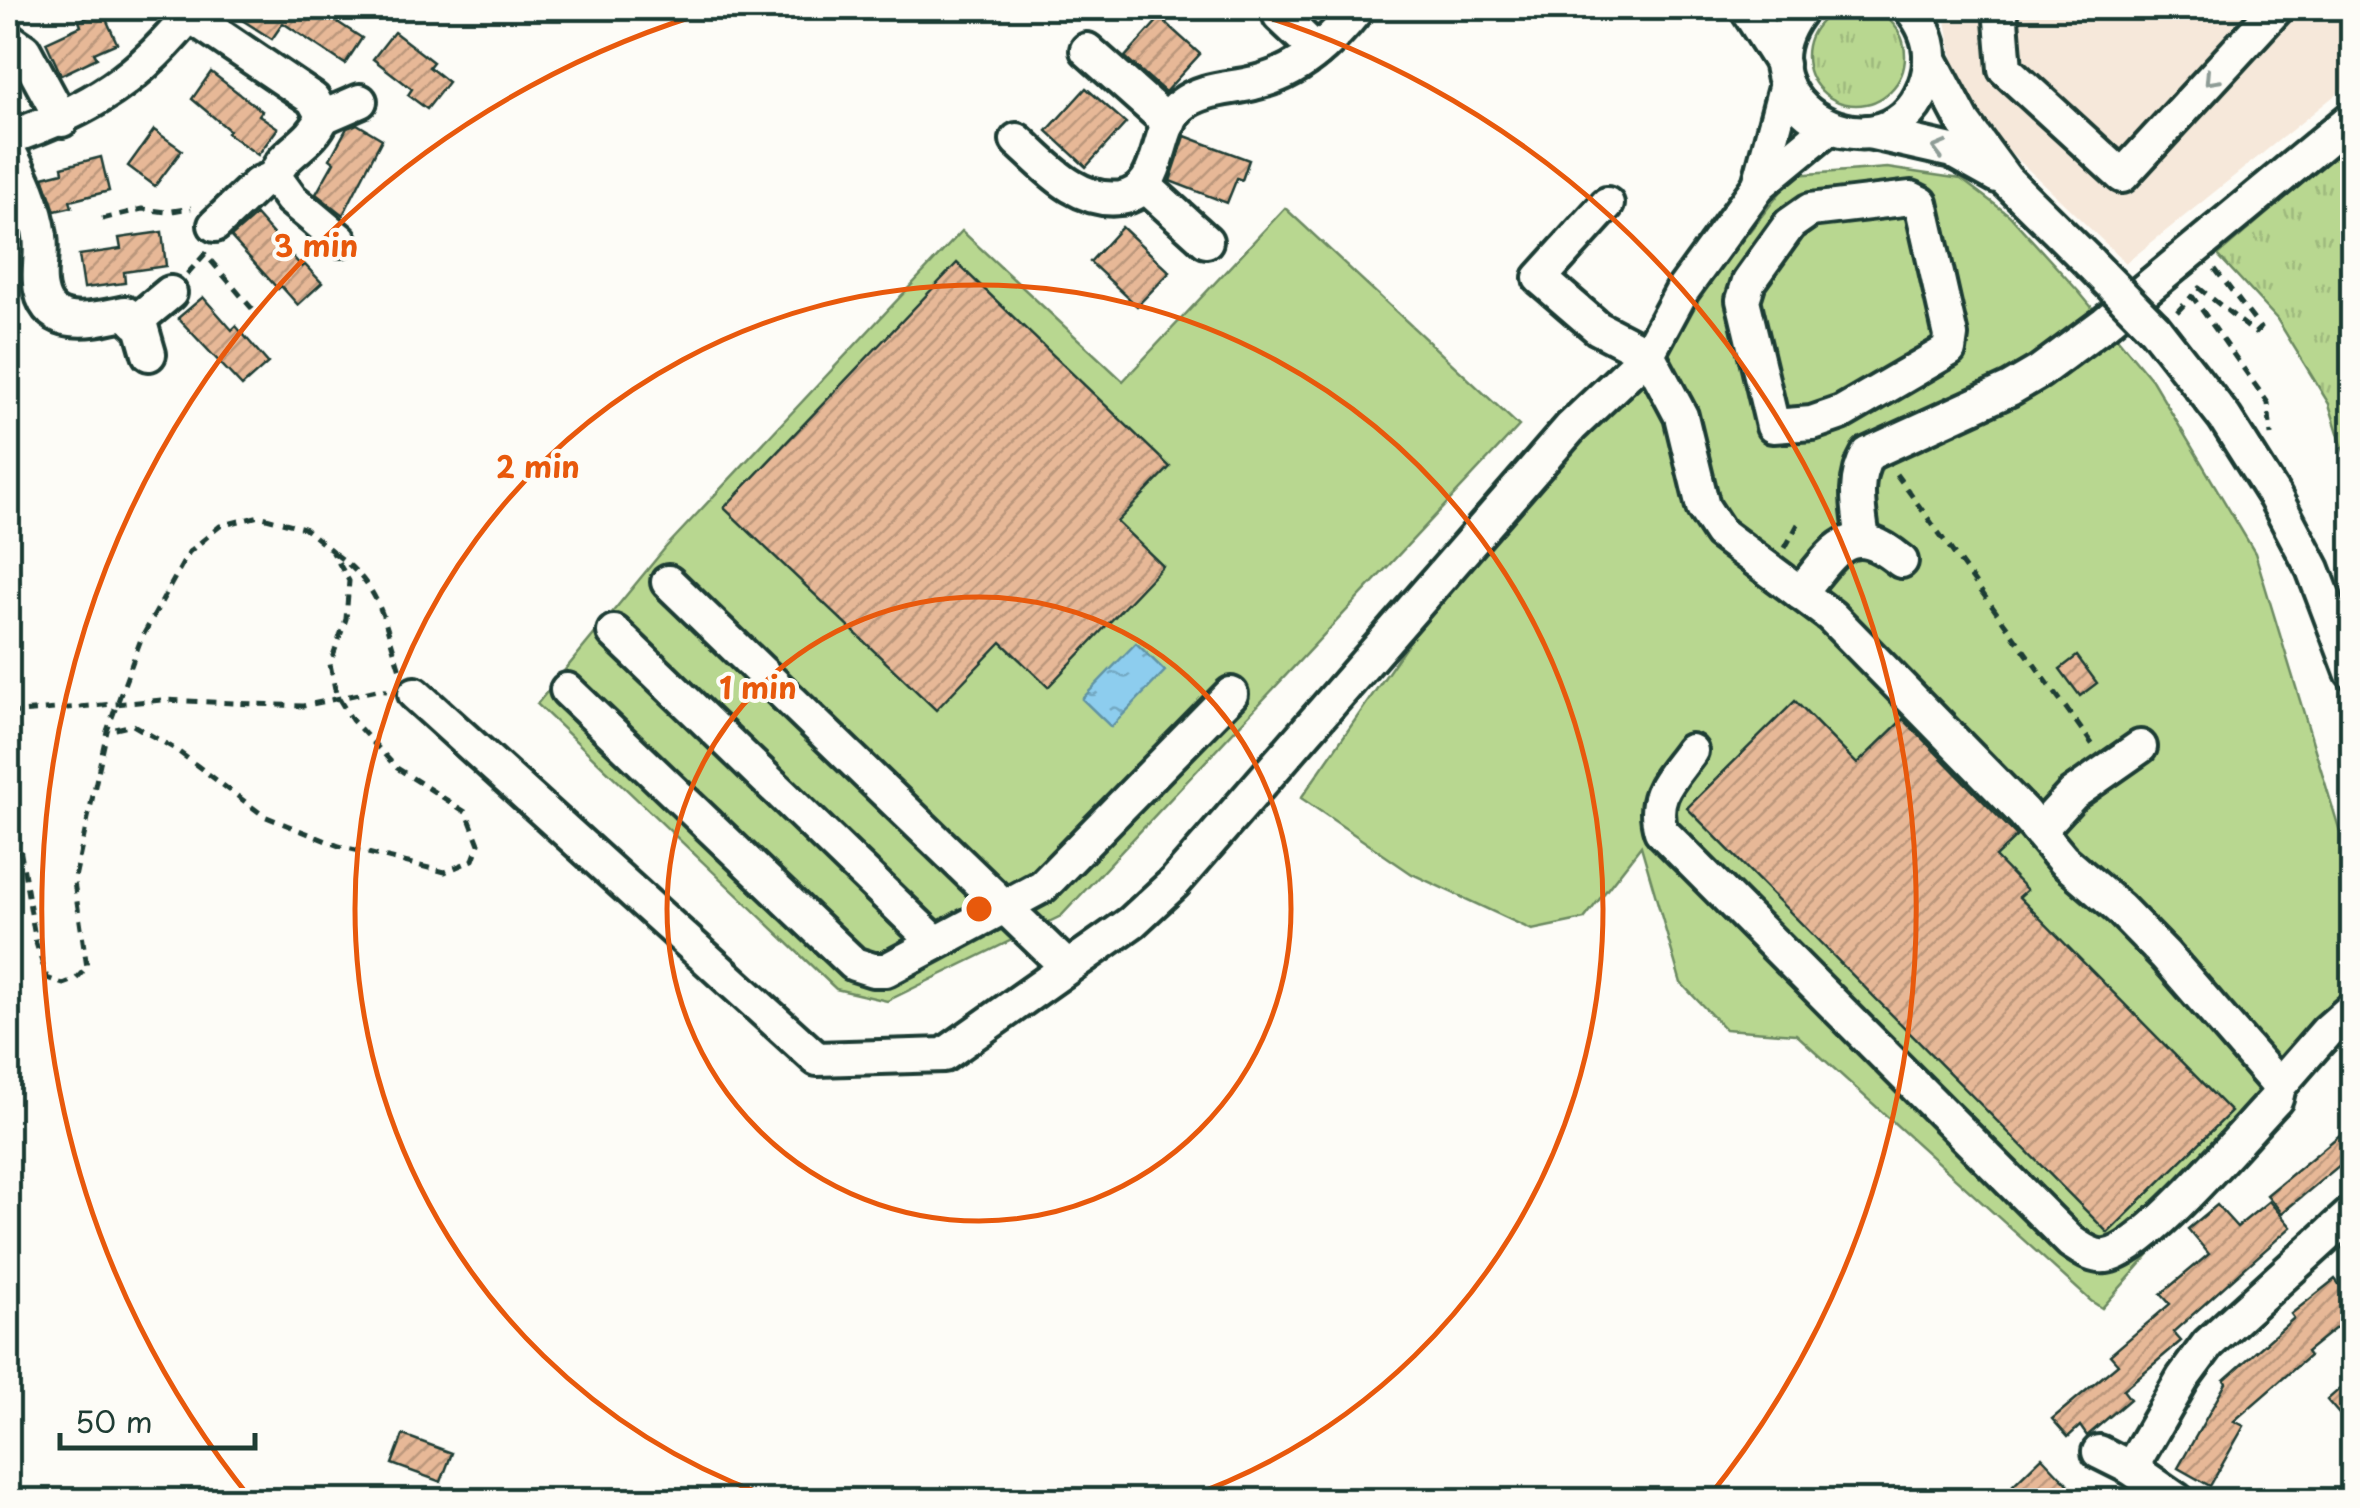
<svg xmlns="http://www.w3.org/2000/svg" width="2360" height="1508" font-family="'Playpen Sans',sans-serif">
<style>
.built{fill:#f6e8da}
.grass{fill:url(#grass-tufts);stroke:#6c8a62;stroke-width:2.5}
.pitch{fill:#b8d790;stroke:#6c8a62;stroke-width:2.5}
.water{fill:url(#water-ripples);stroke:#6193a4;stroke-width:2.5}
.building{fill:url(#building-hatch);stroke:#1f3d34;stroke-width:2.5}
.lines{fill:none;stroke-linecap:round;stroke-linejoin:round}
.minor-casing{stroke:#1f3d34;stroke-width:40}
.path{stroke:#1f3d34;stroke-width:5;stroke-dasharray:10 8;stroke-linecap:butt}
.minor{stroke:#fdfcf7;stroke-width:32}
.minor-bridge-casing{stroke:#1f3d34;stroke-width:40;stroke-linecap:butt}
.minor-bridge{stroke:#fdfcf7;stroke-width:32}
.oneway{stroke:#8e9c96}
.ring{fill:none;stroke:#e8590c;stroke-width:5}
.centre{fill:#e8590c;stroke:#fdfcf7;stroke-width:5}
.ring-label{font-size:30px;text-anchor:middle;font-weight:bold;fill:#e8590c;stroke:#fdfcf7;stroke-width:8;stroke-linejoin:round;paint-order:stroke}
</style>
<defs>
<pattern id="grass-tufts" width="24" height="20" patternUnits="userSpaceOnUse" patternTransform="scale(2.5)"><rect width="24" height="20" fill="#b8d790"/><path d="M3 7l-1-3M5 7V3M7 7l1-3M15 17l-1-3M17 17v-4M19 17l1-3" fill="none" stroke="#9eb97d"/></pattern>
<pattern id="water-ripples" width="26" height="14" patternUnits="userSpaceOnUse" patternTransform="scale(2.5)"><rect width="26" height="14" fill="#8dcdee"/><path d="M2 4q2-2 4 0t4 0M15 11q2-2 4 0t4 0" fill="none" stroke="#73a8c2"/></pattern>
<pattern id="building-hatch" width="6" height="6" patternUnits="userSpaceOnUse" patternTransform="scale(2.5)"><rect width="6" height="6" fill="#e7b897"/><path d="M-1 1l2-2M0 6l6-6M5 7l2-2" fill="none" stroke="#bb977c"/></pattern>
</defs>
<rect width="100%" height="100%" fill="#fdfcf7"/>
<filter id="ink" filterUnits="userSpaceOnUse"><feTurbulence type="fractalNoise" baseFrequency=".01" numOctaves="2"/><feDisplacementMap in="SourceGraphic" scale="20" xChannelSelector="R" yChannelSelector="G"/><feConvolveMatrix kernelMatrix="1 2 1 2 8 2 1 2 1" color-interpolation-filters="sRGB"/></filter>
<g filter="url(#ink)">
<!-- built -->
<path class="built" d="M1944,8H2352V78L2344,88L2126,263L1986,129L1957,87Z"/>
<!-- grass -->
<g class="grass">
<circle cx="1856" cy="56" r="49"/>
<path d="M2352,141V477L2329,404L2277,319L2218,255Z"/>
</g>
<!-- pitch -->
<g class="pitch">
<path d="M1887,168L1961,179L2009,215L2079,292L2152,380L2255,553L2352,871V1037L2316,1066L2102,1308L2091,1301L1796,1034L1725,1029L1681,983L1641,846L1584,919L1532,930L1412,874L1301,798L1412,638L1602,418L1794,175Z"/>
<path d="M1285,208L1519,426L1061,916L887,1001L836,989L537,704L666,547L962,231L1123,381Z"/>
</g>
<!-- water -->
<path class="water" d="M1136,643L1165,671L1111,727L1082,699Z"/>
<!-- building -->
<g class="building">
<path d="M223,8H316L362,38L345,64L283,23L272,39Z"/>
<path d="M102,10L117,43L94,53L97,58L61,75L46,42L81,26L79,21Z"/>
<path d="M1160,18L1200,54L1165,92L1125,57Z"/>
<path d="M394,32L433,62L429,67L448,82L427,109L408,95L412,89L373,59Z"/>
<path d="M211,72L262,111L259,115L278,128L258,155L227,133L229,130L192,99Z"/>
<path d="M1086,88L1126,123L1086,167L1047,131Z"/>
<path d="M357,124L382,139L343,215L316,194L334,162L330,159L347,128Z"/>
<path d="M154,130L182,150L155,186L128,166Z"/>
<path d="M1185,136L1249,160L1242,180L1237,178L1227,203L1170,181Z"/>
<path d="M101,157L109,191L70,201L72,207L55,211L43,177L63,172L62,167Z"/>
<path d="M256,215L302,267L305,265L322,283L298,305L281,286L278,289L231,237Z"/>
<path d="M1122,227L1170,272L1137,306L1090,262Z"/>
<path d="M162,232L166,266L124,272L125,283L84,288L79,255L121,249L119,238Z"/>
<path d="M957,263L1170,467L1117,522L1163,566L1048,687L1001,642L936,710L724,508Z"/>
<path d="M203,297L232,330L236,326L268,363L242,386L178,318Z"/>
<path d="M2077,656L2097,683L2080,696L2060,669Z"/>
<path d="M1795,701L1857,764L1903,719L2017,836L1995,857L2027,890L2019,897L2231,1112L2108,1233L1687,808Z"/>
<path d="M2352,1125V1155L2282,1213L2267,1195Z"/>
<path d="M2269,1201L2291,1227L2173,1332L2181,1341L2123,1390L2130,1399L2087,1436L2080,1426L2068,1437L2052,1419L2118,1364L2110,1355L2170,1304L2161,1294L2209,1254L2188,1229L2217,1205L2237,1227Z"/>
<path d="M2335,1279L2352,1301V1315L2306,1352L2309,1356L2234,1421L2244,1426L2210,1486L2178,1468L2226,1383L2224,1380L2294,1318L2291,1314Z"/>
<path d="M2352,1378V1429L2327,1400Z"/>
<path d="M403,1435L452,1453L441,1482L392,1464Z"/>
<path d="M2042,1457L2061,1477L2084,1500H2028L2013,1485Z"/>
</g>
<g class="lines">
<!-- minor casing -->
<g class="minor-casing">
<g id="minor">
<path d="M1746,8L1782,64"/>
<path d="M1802,8C1722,105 1894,192 1927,79C1935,53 1927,28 1910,8"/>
<path d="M2000,8L2005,69L2122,176L2277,8"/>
<path d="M189,15L313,99L323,117C310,147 282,151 275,177L291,199L340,240"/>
<path d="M1280,16L1317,51"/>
<path d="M8,39L24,50L62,120"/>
<path d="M1087,50L1169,123"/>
<path d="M1930,59L1964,123L2006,180L2090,263"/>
<path d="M323,117L360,101"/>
<path d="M1868,132L1952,151L1997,176"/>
<path d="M8,138C91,110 141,78 195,8"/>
<path d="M1017,140C1046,166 1077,204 1121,198C1165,191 1153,129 1181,105C1202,88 1230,89 1254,83C1299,73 1330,43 1358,8"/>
<path d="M8,149C22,176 36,206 40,236C43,254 37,273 41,290C49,332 96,319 125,313L141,326L149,354"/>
<path d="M1144,185L1206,241"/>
<path d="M1759,185L1786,84"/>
<path d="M1911,198L1921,203L1951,336L1949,350L1841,413L1812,423L1773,426L1743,300L1749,281L1790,224L1810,210Z"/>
<path d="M1607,204L1540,278L1598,328L1648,354L1681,416L1703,507L1720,533L1831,616L2023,812L2063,860L2120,909L2165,955L2279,1086L2327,1031L2352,1009"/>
<path d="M215,225L258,184L275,177"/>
<path d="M135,322L170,293"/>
<path d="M2155,329L2225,418L2275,497L2313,569L2352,672"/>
<path d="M1863,540C1859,510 1852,481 1868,454L2010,389L2039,372L2105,323L2352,118"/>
<path d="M668,582L1067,967"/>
<path d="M1800,593C1835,551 1849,518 1901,561"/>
<path d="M614,632L935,942"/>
<path d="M567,690L854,964L873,970H886L1043,886L1231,694"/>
<path d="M415,694L817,1059L944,1055L1132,922L1174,883L1571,427L1648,354L1682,291L1759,185L1828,128"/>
<path d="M1691,751C1671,779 1650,795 1661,831L2071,1242C2082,1249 2093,1258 2106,1256C2144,1252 2245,1131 2276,1099L2279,1086"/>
<path d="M2039,831L2073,794L2140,747"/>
<path d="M2099,1452L2131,1468"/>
<path d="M2177,1500L2131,1468L2183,1378L2208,1344L2352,1213"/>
</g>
</g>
<!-- path -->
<g class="path">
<path d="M102,219L142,209L166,212L191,208"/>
<path d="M2215,269L2260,328L2255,333L2199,288L2192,296L2268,403L2271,435"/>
<path d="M187,274L205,254L254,311"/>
<path d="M2177,312L2192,296"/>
<path d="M1896,474L2095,748"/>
<path d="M1785,548L1798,524"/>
<path d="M334,553C382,587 383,619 400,670"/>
<path d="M8,713L162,700L303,706L377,690L387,691"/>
<path d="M8,818L17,830L36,943L47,978L63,984L76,979L87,967L74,882L107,731L141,639L189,552L220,526L259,516L304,528L332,551L349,581L346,619L330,664L336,694L352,720L397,768L467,813L479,844L473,860L445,872L339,846L264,816L175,749L133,725L107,731"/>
</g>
<!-- minor -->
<use href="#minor" class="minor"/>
<!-- minor-bridge casing -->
<g class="minor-bridge-casing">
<path id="minor-bridge" d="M2090,263L2155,329"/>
</g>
<!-- minor-bridge -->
<use href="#minor-bridge" class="minor-bridge"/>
</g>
<!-- one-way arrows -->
<defs><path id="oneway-chevron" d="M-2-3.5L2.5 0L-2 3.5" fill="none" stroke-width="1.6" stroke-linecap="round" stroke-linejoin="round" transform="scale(2.5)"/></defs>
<g class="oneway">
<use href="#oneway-chevron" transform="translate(2211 79) rotate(133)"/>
<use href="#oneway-chevron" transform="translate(1939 149) rotate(-165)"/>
</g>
</g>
<!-- distance rings -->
<g class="ring">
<circle cx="979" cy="909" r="312"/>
<path d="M776 1499A624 624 0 1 1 1182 1499"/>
<path d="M251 1499A937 937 0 0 1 721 8M1237 8A937 937 0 0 1 1707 1499"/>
</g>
<circle cx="979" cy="909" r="15" class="centre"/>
<g class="ring-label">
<text x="316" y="257">3 min</text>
<text x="538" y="478">2 min</text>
<text x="758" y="699">1 min</text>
</g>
<!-- margin -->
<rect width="2360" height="1508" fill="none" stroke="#fdfcf7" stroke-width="40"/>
<rect x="20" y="20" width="2320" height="1468" fill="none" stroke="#1f3d34" stroke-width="4" filter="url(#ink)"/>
<!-- scale -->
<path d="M60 1433v15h195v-15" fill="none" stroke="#1f3d34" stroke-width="5"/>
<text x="75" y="1433" font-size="30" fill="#1f3d34" stroke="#fdfcf7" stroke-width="8" paint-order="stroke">50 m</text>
</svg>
